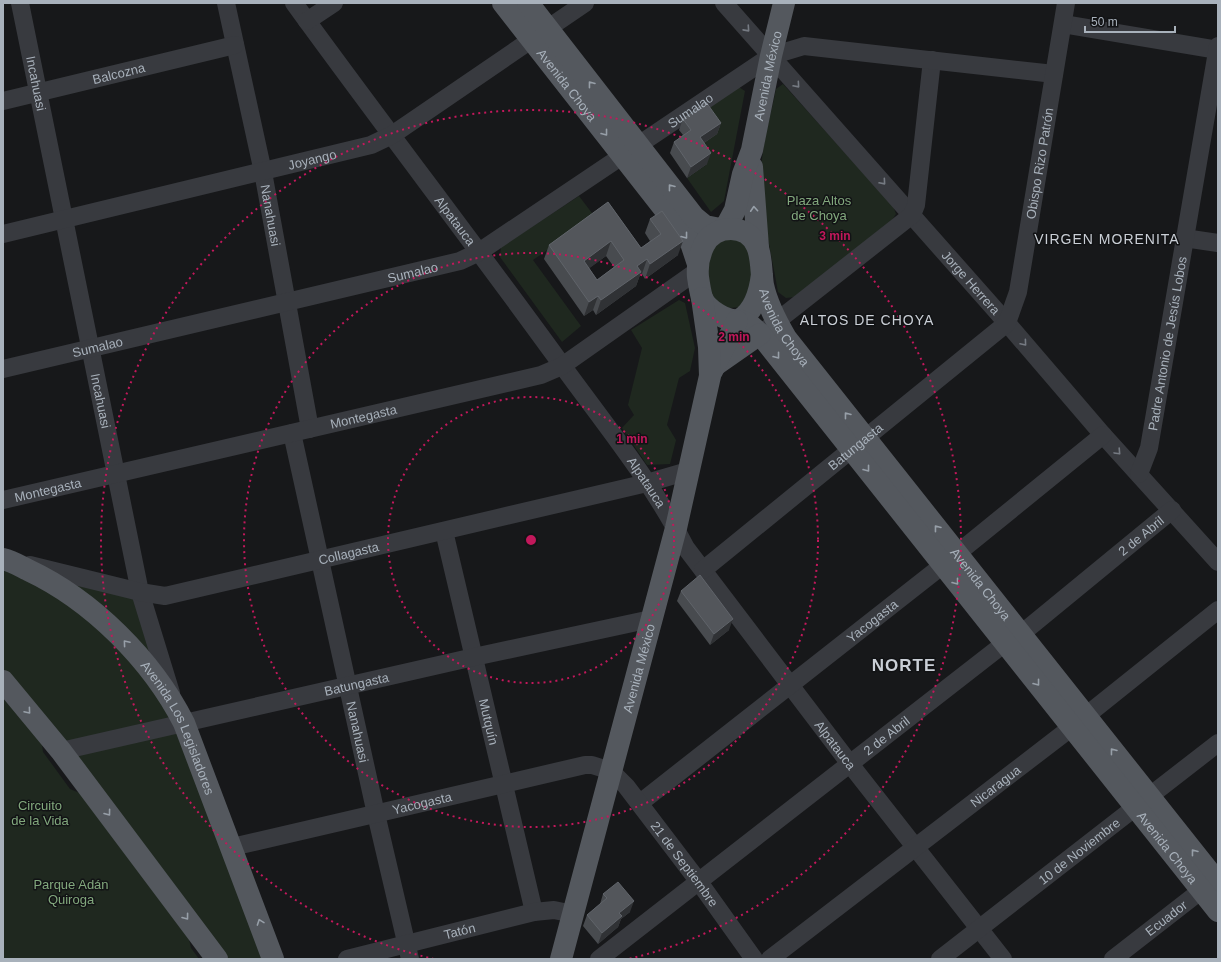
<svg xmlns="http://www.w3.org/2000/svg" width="1221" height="962" font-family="Arial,sans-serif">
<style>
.green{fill:#1f281f}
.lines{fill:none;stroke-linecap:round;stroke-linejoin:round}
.minor{stroke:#383a3f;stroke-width:18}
.major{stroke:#54585e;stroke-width:22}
.wall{fill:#484b4f;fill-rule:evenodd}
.shaded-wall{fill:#303235}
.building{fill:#53565b;stroke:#60646a;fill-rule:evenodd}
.oneway{stroke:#767b83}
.oneway2{stroke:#979fa8}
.ring{fill:none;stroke:#c2185b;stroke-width:2;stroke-dasharray:2 4}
.labels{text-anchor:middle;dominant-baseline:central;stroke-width:3;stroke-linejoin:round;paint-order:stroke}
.street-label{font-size:13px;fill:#a8b1bb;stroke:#121315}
.park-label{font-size:13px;fill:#82a87d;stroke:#121315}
.neighbourhood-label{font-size:14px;letter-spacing:1px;fill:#cacfd6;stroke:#121315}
.district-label{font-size:17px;font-weight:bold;letter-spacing:1px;fill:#cacfd6;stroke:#121315}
.centre{fill:#c2185b;stroke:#121315;stroke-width:2}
.ring-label{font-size:12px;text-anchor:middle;font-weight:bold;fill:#c2185b;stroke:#121315;stroke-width:3;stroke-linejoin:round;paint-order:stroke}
</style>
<rect width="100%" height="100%" fill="#17181a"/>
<!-- green -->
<g class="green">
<path d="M783,84L893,206L896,214L892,220L795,297L786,298L778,292C772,257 763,221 761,186C759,154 770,120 776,89Z"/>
<path d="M737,86L745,91L724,201L711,212L687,178L707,164L696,148L702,112Z"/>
<path d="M579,196L595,217L533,260L581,326L562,342L500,257L501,247Z"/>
<path d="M742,238L757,271L741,307L729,308L715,301L710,292L704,275L716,239Z"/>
<path d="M679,300L685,303L695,348L690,371L679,378L667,425L676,440L670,464L647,465L622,428L634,415L628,405L642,348L631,330Z"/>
<path d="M3,568L44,586L115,642L165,705L266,959H224L58,734L3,669Z"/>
<path d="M61,579L130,597L134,600L159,671Z"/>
<path d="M3,691L41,737L43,752L70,789L82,794L188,935L191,948L199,959H3Z"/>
</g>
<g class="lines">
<!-- minor -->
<g class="minor">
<path id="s1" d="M20,3L140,592L171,693"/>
<path id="s2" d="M226,3L263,172L310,429"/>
<path id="s3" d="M294,3C381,123 472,241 559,361C603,422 652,481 686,548L850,764L1003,959"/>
<path id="s4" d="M724,3L1007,323L1103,435L1218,562"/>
<path d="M307,21L334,3"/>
<path d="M1063,24L1218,50"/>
<path id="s5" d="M3,101L235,45"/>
<path id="s6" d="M3,234L371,145L392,135L585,3"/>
<path d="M1184,238L1218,243"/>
<path d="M767,329L912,215L916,205L932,60"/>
<path id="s7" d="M3,369L460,261L479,252L771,56L804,46L1054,74"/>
<path id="s8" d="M292,433L376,814L410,959"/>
<path id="s9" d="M1139,474L1149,448L1218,46"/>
<path id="s10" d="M3,500L541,375L562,366L697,271"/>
<path id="s11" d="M444,531L534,912"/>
<path id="s12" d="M30,565L140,592L165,596L647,483L688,471"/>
<path id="s13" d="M703,570L1007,323L1018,292L1066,3"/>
<path id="s14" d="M61,751L474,657L651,619"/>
<path id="s15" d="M640,803L943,565L1103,435"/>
<path id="s16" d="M232,847L585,765H592L611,771L626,786L699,882L754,959"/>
<path id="s17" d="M347,959L534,912L554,910L573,914"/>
<path id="s18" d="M599,959L1005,643L1021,634L1172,510"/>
<path id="s19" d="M770,959L1072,727L1218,610"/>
<path id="s20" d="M940,959L1218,743"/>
<path id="s21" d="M1113,959L1212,882"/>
</g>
<!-- major -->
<g class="major">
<path id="s22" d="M503,3L691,243L698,264"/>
<path d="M528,3L694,217L705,226L720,229"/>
<path d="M752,167L758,247"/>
<path id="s23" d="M723,229L728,223L735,210L743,174L752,150L771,56L784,3"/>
<path id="s24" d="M762,274C760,291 755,311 739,320C727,322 707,310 702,298C700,291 699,284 698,277C697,266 699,255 704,245C715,224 747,223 757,246C762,257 761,273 763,285C767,304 776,321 786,338L1218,883"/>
<path id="s25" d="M739,320L750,325L760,334L1218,911"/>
<path d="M714,366L760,334"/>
<path d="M712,371L737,321"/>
<path id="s26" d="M3,559C12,561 20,566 28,570C92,600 152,660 184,723L273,959"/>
<path d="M3,681L61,751L217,959"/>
<path id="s27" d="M561,959L676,528L710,376L709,347L702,298"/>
</g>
</g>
<!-- wall -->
<g class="wall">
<path d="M683,119L721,123L717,134L704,143L707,164L687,178L670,153L674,142L683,135L679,130Z"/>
<path d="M608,202L641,248L650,241L645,233L650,219L678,255L645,279L642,274L640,275L636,286L596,315L593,310L584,316L544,259L549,245ZM606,256L614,267L597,280L589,268Z"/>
<path d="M681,591L729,630L710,645L677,601Z"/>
<path d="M603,894L630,912L621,919L618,927L598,944L583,926L587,915L600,904Z"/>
</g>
<!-- shaded-wall -->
<g class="shaded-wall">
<path d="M721,123L717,134L696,148L700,137Z"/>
<path d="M711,153L707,164L687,178L691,167Z"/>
<path d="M611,241L606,256L579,276L584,261Z"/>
<path d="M683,241L678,255L645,279L650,264Z"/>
<path d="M647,259L642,274L640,275L636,286L596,315L601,300L637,266Z"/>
<path d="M598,296L593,310L584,316L589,302Z"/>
<path d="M733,619L729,630L710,645L714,634Z"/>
<path d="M634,901L630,912L621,919L618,927L598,944L602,933L619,913Z"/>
</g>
<!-- building -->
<g class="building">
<path d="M706,102L721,123L700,137L711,153L691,167L674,142L691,130L683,119Z"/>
<path d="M608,202L641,248L661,234L650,219L662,211L683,241L650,264L647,259L637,266L641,272L601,300L598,296L589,302L549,245ZM611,241L624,260L597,280L584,261Z"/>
<path d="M700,575L733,619L714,634L681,591Z"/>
<path d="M618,882L634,901L619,913L622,916L602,933L587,915L607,898L603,894Z"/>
</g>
<!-- one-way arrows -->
<defs><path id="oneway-chevron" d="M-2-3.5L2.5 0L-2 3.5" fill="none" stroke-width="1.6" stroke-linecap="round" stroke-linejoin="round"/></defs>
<g class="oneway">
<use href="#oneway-chevron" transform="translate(747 29) rotate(48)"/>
<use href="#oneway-chevron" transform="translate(797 85) rotate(49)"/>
<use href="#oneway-chevron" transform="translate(883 182) rotate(49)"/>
<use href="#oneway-chevron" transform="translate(1024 343) rotate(50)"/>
<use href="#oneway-chevron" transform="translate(1118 452) rotate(47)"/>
</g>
<g class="oneway2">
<use href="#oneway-chevron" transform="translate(591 84) rotate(-128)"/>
<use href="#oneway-chevron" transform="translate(605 133) rotate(52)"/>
<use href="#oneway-chevron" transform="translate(671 187) rotate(-128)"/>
<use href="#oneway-chevron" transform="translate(754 209) rotate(-94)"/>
<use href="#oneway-chevron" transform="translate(685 236) rotate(52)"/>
<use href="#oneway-chevron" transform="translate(777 356) rotate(52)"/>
<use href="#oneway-chevron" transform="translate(847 415) rotate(-128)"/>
<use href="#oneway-chevron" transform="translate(867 469) rotate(52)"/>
<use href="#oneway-chevron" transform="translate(937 528) rotate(-128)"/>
<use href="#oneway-chevron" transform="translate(956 582) rotate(52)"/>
<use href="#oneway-chevron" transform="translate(126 643) rotate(-130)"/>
<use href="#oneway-chevron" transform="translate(1037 683) rotate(52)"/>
<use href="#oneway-chevron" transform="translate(28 711) rotate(50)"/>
<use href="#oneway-chevron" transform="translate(1113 751) rotate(-128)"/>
<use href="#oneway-chevron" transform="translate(108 813) rotate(53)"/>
<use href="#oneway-chevron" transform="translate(1194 852) rotate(-128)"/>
<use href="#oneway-chevron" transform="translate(186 917) rotate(53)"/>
<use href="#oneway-chevron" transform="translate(260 922) rotate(-110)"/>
</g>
<!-- distance rings -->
<g class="ring">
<circle cx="531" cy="540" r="143"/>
<circle cx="531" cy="540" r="287"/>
<path d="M434 959A430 430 0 1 1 628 959"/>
</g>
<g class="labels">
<!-- street labels -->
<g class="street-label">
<text stroke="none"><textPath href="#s5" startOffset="119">Balcozna</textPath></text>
<text stroke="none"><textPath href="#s23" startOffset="161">Avenida México</textPath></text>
<text stroke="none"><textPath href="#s1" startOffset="82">Incahuasi</textPath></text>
<text stroke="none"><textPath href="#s22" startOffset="104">Avenida Choya</textPath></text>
<text stroke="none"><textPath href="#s7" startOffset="745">Sumalao</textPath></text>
<text stroke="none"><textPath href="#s6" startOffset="318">Joyango</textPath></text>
<text stroke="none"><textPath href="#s13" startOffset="555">Obispo Rizo Patrón</textPath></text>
<text stroke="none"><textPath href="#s2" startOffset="217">Nanahuasi</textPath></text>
<text stroke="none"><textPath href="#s3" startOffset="271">Alpatauca</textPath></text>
<text stroke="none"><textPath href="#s7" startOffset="421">Sumalao</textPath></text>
<text stroke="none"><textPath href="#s4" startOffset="373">Jorge Herrera</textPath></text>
<text stroke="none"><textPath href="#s24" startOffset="306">Avenida Choya</textPath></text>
<text stroke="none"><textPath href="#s9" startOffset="134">Padre Antonio de Jesús Lobos</textPath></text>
<text stroke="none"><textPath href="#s7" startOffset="97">Sumalao</textPath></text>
<text stroke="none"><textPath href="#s1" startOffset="406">Incahuasi</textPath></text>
<text stroke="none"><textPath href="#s10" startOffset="370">Montegasta</textPath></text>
<text stroke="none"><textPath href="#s13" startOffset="196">Batungasta</textPath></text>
<text stroke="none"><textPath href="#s3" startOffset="595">Alpatauca</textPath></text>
<text stroke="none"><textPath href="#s10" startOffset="46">Montegasta</textPath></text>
<text stroke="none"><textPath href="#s18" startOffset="688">2 de Abril</textPath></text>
<text stroke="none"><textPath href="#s12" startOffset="327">Collagasta</textPath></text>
<text stroke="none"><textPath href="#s24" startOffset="630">Avenida Choya</textPath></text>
<text stroke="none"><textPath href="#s15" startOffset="295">Yacogasta</textPath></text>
<text stroke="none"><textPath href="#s27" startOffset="301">Avenida México</textPath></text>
<text stroke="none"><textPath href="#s14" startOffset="303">Batungasta</textPath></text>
<text stroke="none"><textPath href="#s11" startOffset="196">Mutquín</textPath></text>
<text stroke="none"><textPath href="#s26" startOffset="251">Avenida Los Legisladores</textPath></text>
<text stroke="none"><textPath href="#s8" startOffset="306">Nanahuasi</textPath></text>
<text stroke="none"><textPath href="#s18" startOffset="364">2 de Abril</textPath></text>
<text stroke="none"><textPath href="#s3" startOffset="919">Alpatauca</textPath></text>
<text stroke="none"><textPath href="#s19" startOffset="284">Nicaragua</textPath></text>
<text stroke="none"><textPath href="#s16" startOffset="195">Yacogasta</textPath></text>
<text stroke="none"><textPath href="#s25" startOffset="681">Avenida Choya</textPath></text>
<text stroke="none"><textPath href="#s20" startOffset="176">10 de Noviembre</textPath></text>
<text stroke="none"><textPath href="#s16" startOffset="508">21 de Septiembre</textPath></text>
<text stroke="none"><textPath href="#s21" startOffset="67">Ecuador</textPath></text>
<text stroke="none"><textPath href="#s17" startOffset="116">Tatón</textPath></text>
</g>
<!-- park labels -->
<g class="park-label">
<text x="819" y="200">Plaza Altos<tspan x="819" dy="15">de Choya</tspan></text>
<text x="40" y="805">Circuito<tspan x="40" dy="15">de la Vida</tspan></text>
<text x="71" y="884">Parque Adán<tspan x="71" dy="15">Quiroga</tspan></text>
</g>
<!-- neighbourhood labels -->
<g class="neighbourhood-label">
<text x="1107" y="239">VIRGEN MORENITA</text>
<text x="867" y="320">ALTOS DE CHOYA</text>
</g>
<!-- district labels -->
<g class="district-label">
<text x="904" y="665">NORTE</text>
</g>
</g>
<circle cx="531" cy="540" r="6" class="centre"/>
<g class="ring-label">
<text x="835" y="240">3 min</text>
<text x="734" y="341">2 min</text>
<text x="632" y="443">1 min</text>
</g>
<!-- border -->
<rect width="1221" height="962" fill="none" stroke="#a8b1bb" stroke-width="8"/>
<!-- scale -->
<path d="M1085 26v6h90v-6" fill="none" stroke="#a8b1bb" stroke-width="2"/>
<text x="1091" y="26" font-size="12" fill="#a8b1bb" stroke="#121315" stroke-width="3" paint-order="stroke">50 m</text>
</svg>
